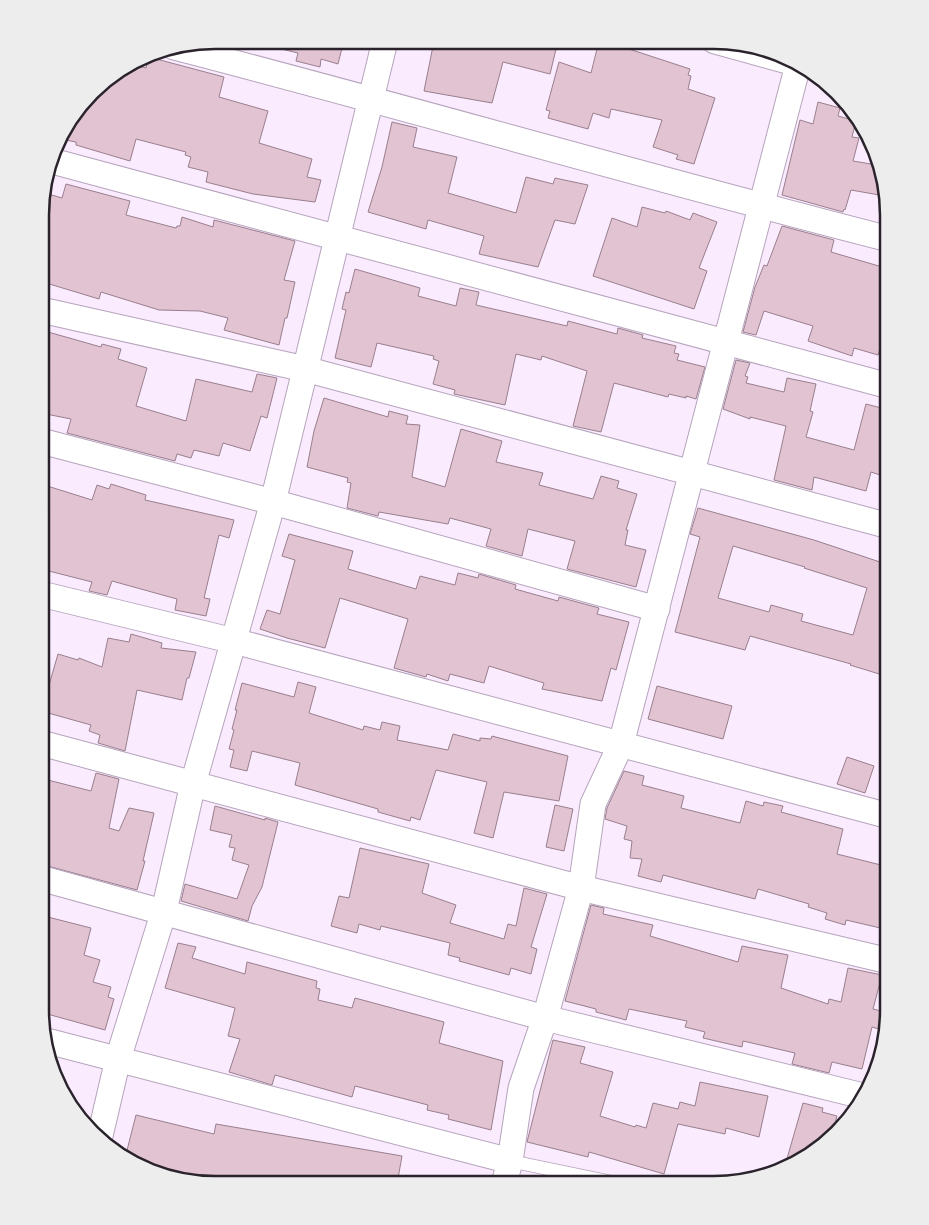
<svg xmlns="http://www.w3.org/2000/svg" width="929" height="1225" font-family="Helvetica,sans-serif">
<style>
.building{fill:#e1c3d2;stroke:#9a7f8d;fill-rule:evenodd}
.lines{fill:none;stroke-linecap:round;stroke-linejoin:round}
.lane-casing{stroke:#b6a4bc;stroke-width:14}
.street-casing{stroke:#b6a4bc;stroke-width:27}
.lane{stroke:#fff;stroke-width:12}
.street{stroke:#fff;stroke-width:25}
.rim{fill:none;stroke:#2a232c;stroke-width:2.5}
</style>
<rect width="100%" height="100%" fill="#faebff"/>
<!-- building -->
<g class="building">
<path d="M274,40H344L338,64L321,59L320,67L296,61L298,53L273,47Z"/>
<path d="M434,41H558L550,74L503,62L492,103L424,91Z"/>
<path d="M599,41H631L629,49L690,69L688,75L691,76L688,89L715,98L694,164L676,159L678,155L653,147L662,120L611,109L609,118L593,113L588,129L548,118L550,111L546,110L559,62L591,73Z"/>
<path d="M149,57L224,77L219,97L268,111L259,143L312,159L307,177L321,180L315,202L253,194L206,182L208,172L188,167L191,157L185,155L186,152L136,139L130,161L76,145V142L60,139L63,128L100,83L133,64L146,68Z"/>
<path d="M818,102L840,108L838,116L856,121L852,137L859,138L853,161L877,165L885,196L851,190L845,210L844,209L843,212L782,195L800,120L813,124Z"/>
<path d="M392,122L417,128L413,147L457,157L448,193L516,213L526,177L553,184L555,178L588,185L575,224L555,220L538,267L479,254L484,236L428,220L426,229L368,212L382,167Z"/>
<path d="M66,184L130,201L126,215L176,228L177,226H180L182,217L213,227L214,220L295,241L284,280L295,282L287,318H285L279,345L224,330L228,318L200,311L159,310L101,292L99,299L46,283L49,269L41,267L42,192L62,198Z"/>
<path d="M642,207L665,213L666,211L690,220L693,213L717,222L699,268L707,271L694,309L593,276L612,218L637,227Z"/>
<path d="M782,226L834,240L831,252L889,269V320L878,355L854,348L852,356L808,341L813,326L764,311L756,335L743,332L755,287L764,265L767,266Z"/>
<path d="M355,269L420,288L418,296L456,306L460,288L479,292L476,305L567,326L568,321L617,334L618,328L643,335L642,338L676,346L674,353L679,354L677,360L705,367L696,399L686,396V398L669,394L668,397L614,383L601,432L573,426L587,371L542,356L541,360L516,354L505,405L454,394L455,390L433,384L439,361L433,359L434,356L377,343L371,367L335,358L346,310L342,309L346,292L349,293Z"/>
<path d="M41,330L101,347L102,344L121,349L118,359L147,368L136,406L186,421L196,379L252,392L257,374L277,378L267,418L261,416L250,451L223,443L219,456L194,450L191,458L177,454L175,461L67,433L71,419L41,413Z"/>
<path d="M736,360L750,363L745,376L748,377L746,383L784,392L787,378L816,384L810,411L813,412L806,437L854,450L866,404L889,410V478L871,472L866,491L814,477L812,490L774,480L786,426L750,417V419L723,409Z"/>
<path d="M324,398L388,417L389,411L408,416L406,424L420,425L412,477L445,487L461,429L502,441L496,462L543,473L539,485L593,499L601,476L619,481L617,488L637,494L626,530H628L625,545L646,550L636,587L567,569L575,541L528,529L522,556L486,546L491,529L450,518L448,524L379,512L378,516L347,508L351,483L347,482L348,478L307,467L314,431Z"/>
<path d="M41,484L92,500L97,485L109,489L111,484L146,495L145,500L234,520L229,538L219,535L204,598L210,599L206,616L175,610L177,599L112,581L107,595L89,591L92,582L41,569Z"/>
<path d="M698,508L814,540L889,565V677L850,665L851,664L750,636L745,650L675,632L700,537L690,534ZM733,546L805,567L804,568L867,588L853,635L801,621L803,614L771,605L769,612L718,598Z"/>
<path d="M289,534L353,551L348,569L416,589L420,576L455,585L458,573L478,578L479,574L516,585L515,589L558,601L559,597L599,608L597,614L629,622L616,670L611,668L602,701L542,689L544,683L489,666L484,683L450,674L448,681L427,674L426,677L394,668L408,619L340,598L325,648L287,638L260,629L267,610L280,614L295,560L282,556Z"/>
<path d="M131,634L162,643L161,648L196,652L189,678H187L182,700L137,690L125,751L98,743L100,735L89,731L91,725L41,711V690L47,692L58,654L78,660L79,658L102,667L108,638L129,642Z"/>
<path d="M298,682L316,687L309,713L363,730L364,726L380,730L382,722L400,726L397,740L448,750L453,734L480,741V738L491,739L492,736L568,756L559,801L504,792L493,838L474,833L487,782L436,770L420,820L411,817L410,821L378,812V809L295,785L300,763L252,751L247,771L230,767L234,750L229,749L234,730L232,729L237,710H235L242,683L294,697Z"/>
<path d="M657,686L732,706L723,739L648,719Z"/>
<path d="M847,757L874,766L865,793L837,784Z"/>
<path d="M624,771L644,776L642,785L684,796L681,808L740,823L746,801L763,806L764,802L783,806L781,812L843,829L837,854L889,867V930L846,920L845,925L825,919L827,913L808,907L809,904L758,889L755,899L663,875L661,882L638,876L642,859L630,858L632,841L624,839L627,826L605,819L607,808Z"/>
<path d="M96,773L119,779L109,828L119,831L129,808L154,813L143,861H145L137,890L40,864V778L91,791Z"/>
<path d="M555,805L573,809L564,851L546,847Z"/>
<path d="M215,806L265,820V818L278,822L262,887L252,906L248,921L181,901L185,884L237,899L249,865L232,860L235,848L229,847L232,835L210,830Z"/>
<path d="M360,848L429,864L422,893L456,905L450,923L504,939L508,924L516,926L524,888L547,894L531,947L537,949L531,974L511,968L509,975L459,961L460,958L448,955L450,943L381,926L380,930L359,924L357,933L331,926L339,896L349,898Z"/>
<path d="M591,905L604,908L603,914L653,925L650,936L738,962L742,946L788,955L781,988L828,1004L829,999L841,1002L848,968L882,975L873,1009L889,1013V1022L885,1031L872,1027L862,1069L832,1062L829,1073L792,1064L795,1053L743,1041L742,1047L703,1038L705,1032L685,1027L687,1021L629,1009L626,1020L596,1012V1009L565,1001Z"/>
<path d="M40,915L91,928L84,955L100,960L93,982L111,987L108,997L114,999L105,1030L40,1012Z"/>
<path d="M178,943L196,947L192,958L245,974L247,962L317,981L316,988L320,989L318,1000L352,1008L355,998L444,1022L439,1043L503,1061L491,1130L448,1119L449,1115L427,1110L428,1105L355,1086L352,1097L275,1075L272,1085L229,1072L240,1039L228,1036L235,1008L165,988Z"/>
<path d="M553,1040L585,1047L580,1063L613,1072L600,1116L635,1127L636,1125L646,1128L653,1103L678,1109L680,1102L695,1106L700,1082L768,1096L759,1137L726,1128L725,1134L678,1124L664,1174L589,1152L588,1157L527,1142Z"/>
<path d="M803,1103L823,1108L822,1112L837,1116L833,1131L792,1167L784,1169Z"/>
<path d="M136,1115L214,1134L216,1124L402,1156L397,1184H192L125,1158Z"/>
</g>
<g class="lines">
<!-- lane casing -->
<g class="lane-casing">
<path id="lane" d="M510,1161L626,1185"/>
</g>
<!-- street casing -->
<g class="street-casing">
<g id="street">
<path d="M715,41L791,62"/>
<path d="M174,47C413,109 650,178 889,239"/>
<path d="M52,161L889,386"/>
<path d="M41,310L305,369L889,526"/>
<path d="M41,441L273,502L657,609"/>
<path d="M41,594L234,641L889,816"/>
<path d="M41,743L581,888L889,961"/>
<path d="M40,878L545,1018L863,1096"/>
<path d="M47,1041L510,1161"/>
<path d="M100,1136L118,1059L164,911L193,784L273,502L385,41"/>
<path d="M504,1184L510,1161L521,1088L545,1018L581,888L593,804L621,744L798,65"/>
</g>
</g>
<!-- lane -->
<use href="#lane" class="lane"/>
<!-- street -->
<use href="#street" class="street"/>
</g>
<!-- crop -->
<path d="M0 0H929V1225H0ZM215 49H714A166 166 0 0 1 880 215V1010A166 166 0 0 1 714 1176H215A166 166 0 0 1 49 1010V215A166 166 0 0 1 215 49Z" fill="#eeedee" fill-rule="evenodd"/>
<path class="rim" d="M215 49H714A166 166 0 0 1 880 215V1010A166 166 0 0 1 714 1176H215A166 166 0 0 1 49 1010V215A166 166 0 0 1 215 49Z"/>
</svg>
